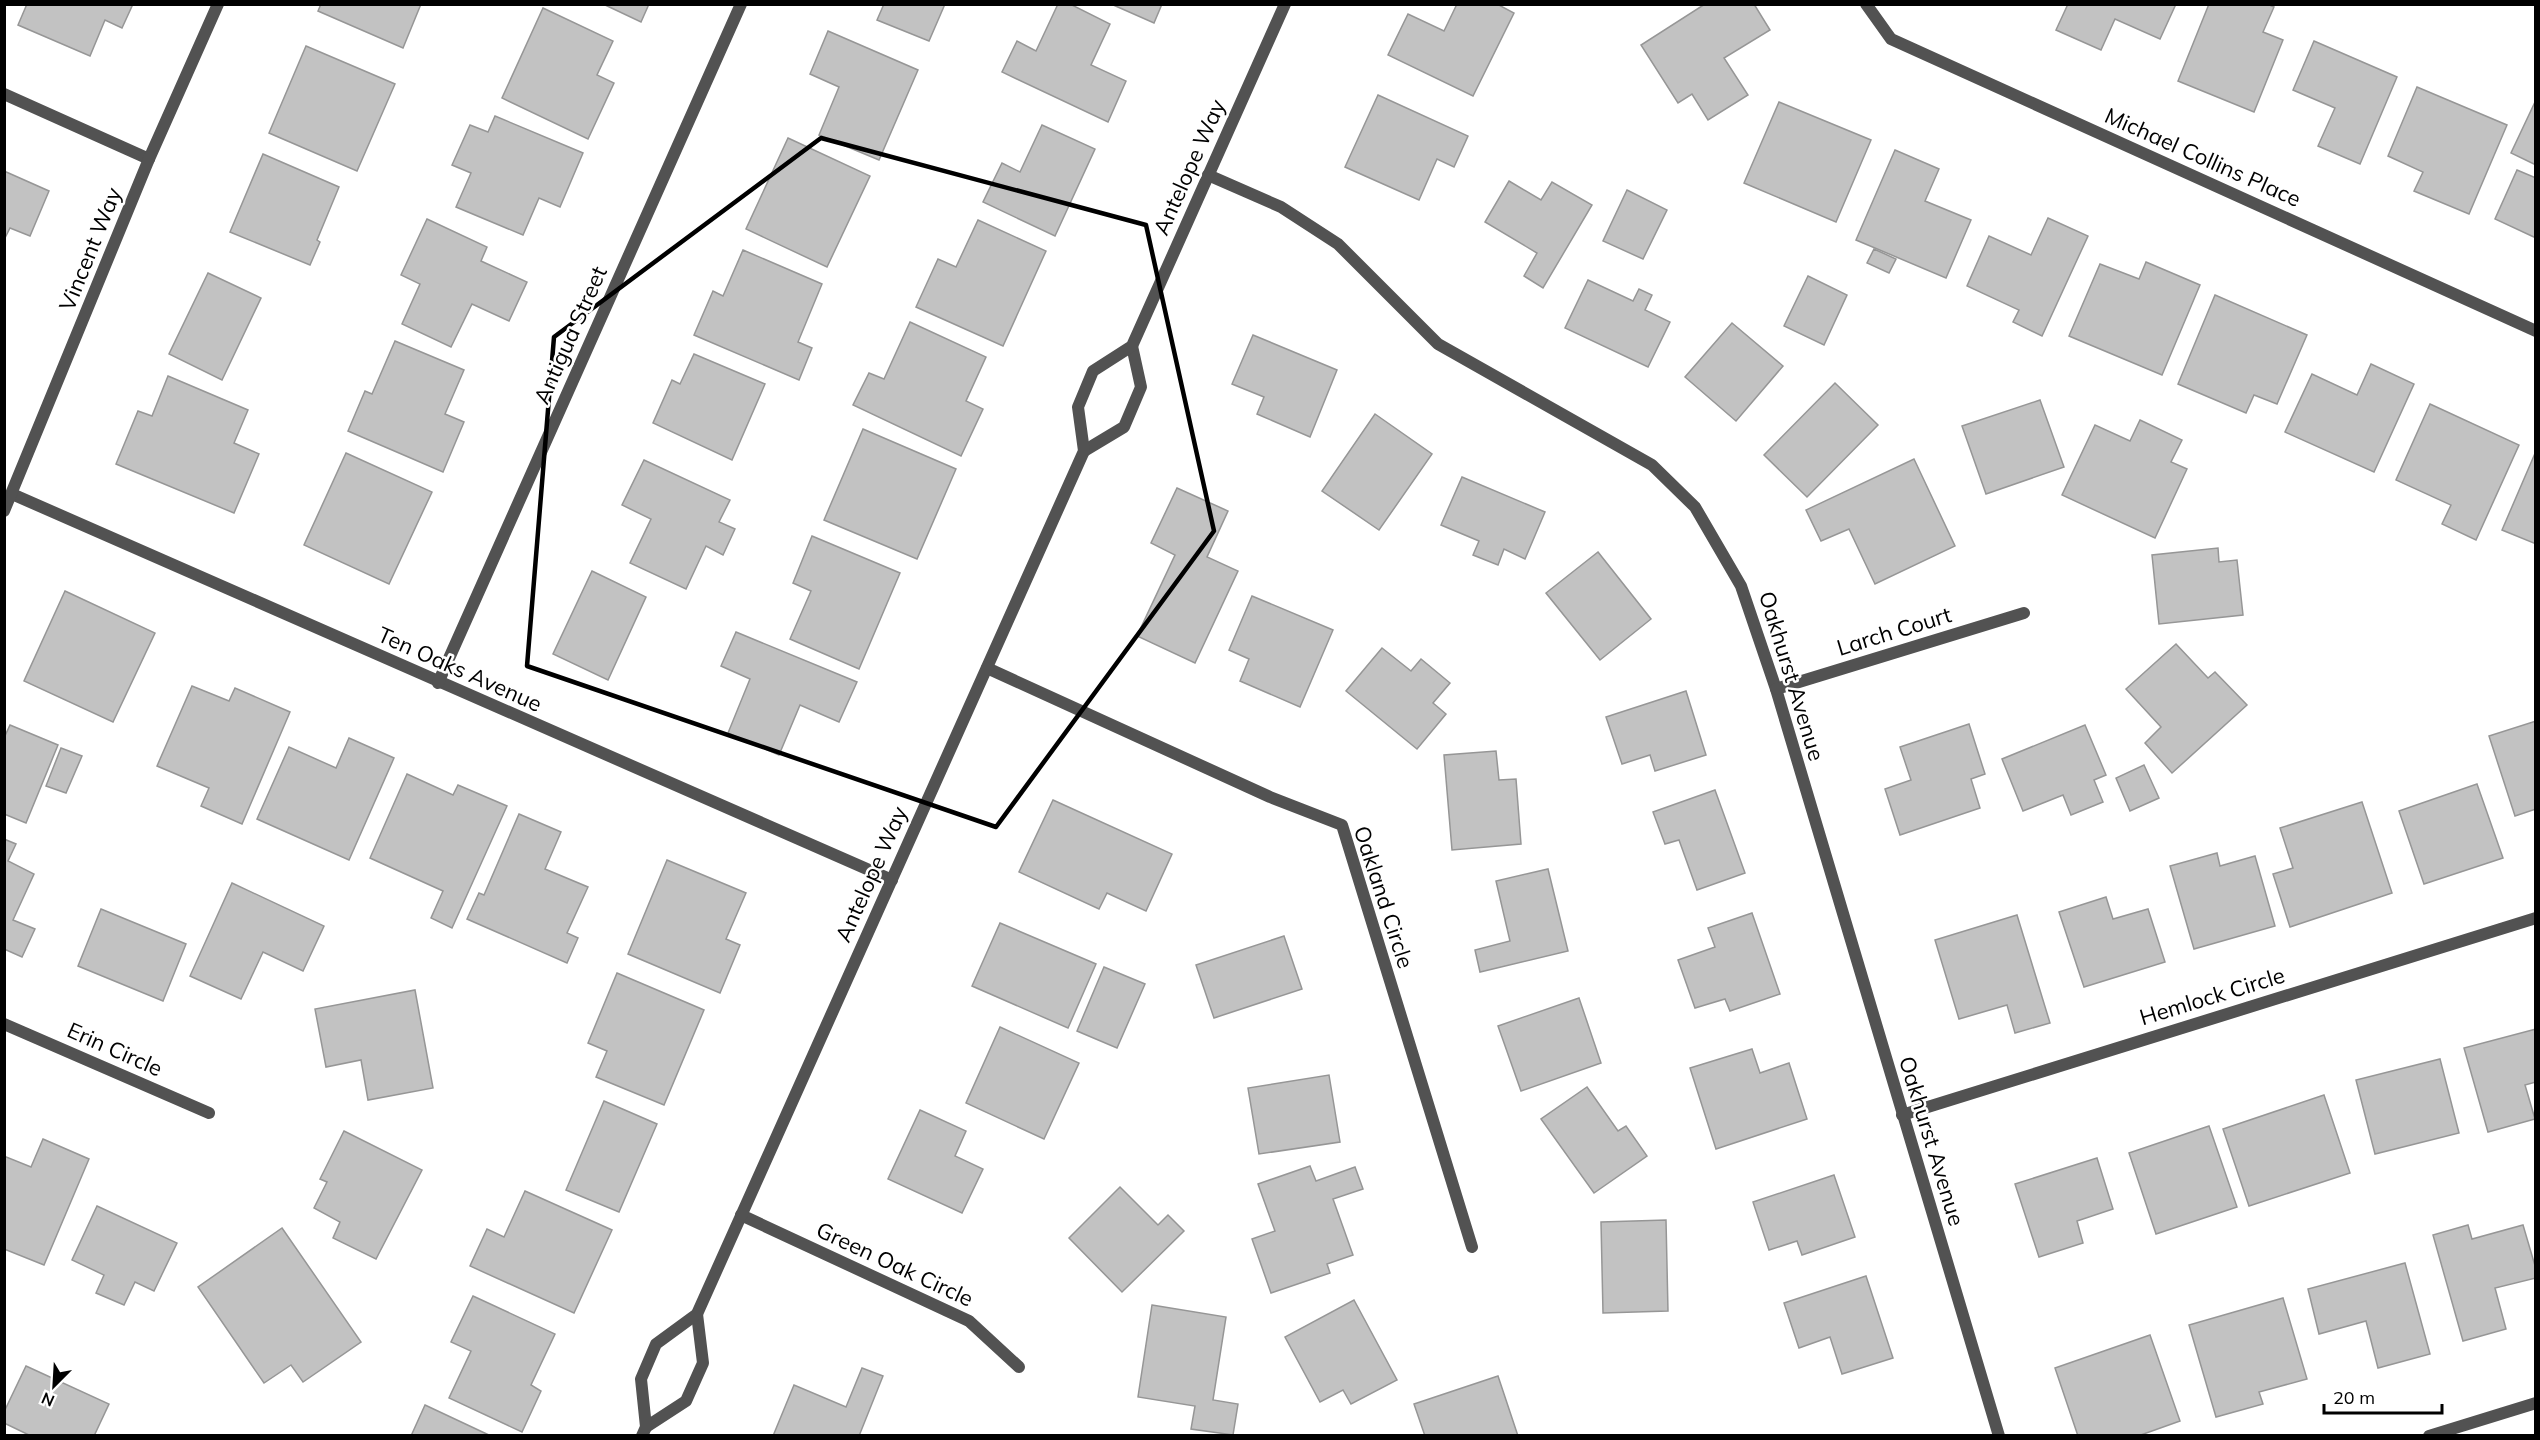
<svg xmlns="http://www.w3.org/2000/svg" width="2540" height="1440" font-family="Mulish,sans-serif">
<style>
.building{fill:#c2c2c2;stroke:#969696;stroke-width:1.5}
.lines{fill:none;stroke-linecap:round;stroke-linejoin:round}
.minor{stroke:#525252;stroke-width:12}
.tertiary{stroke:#525252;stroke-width:12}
.marked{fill:none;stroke:#000;stroke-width:4.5;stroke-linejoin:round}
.labels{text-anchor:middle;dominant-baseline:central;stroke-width:5;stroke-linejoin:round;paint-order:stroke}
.street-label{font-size:22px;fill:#000;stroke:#fff}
</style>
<rect width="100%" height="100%" fill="#fff"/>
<!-- building -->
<g class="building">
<path d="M27,4H133L122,28L105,20L90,56L18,25Z"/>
<path d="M321,4H421L403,48L318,11Z"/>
<path d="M603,4H649L641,22Z"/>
<path d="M884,4H945L929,41L877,20Z"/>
<path d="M1058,4H1070L1110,24L1091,65L1126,81L1108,122L1002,72L1017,41L1036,51Z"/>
<path d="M1111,4H1162L1154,23Z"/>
<path d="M1457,4H1497L1514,13L1473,96L1388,55L1408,14L1444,31Z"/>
<path d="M1705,4H1754L1770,30L1724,58L1748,95L1708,120L1692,94L1678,103L1641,45Z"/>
<path d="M2068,4H2176L2160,39L2115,19L2101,50L2056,30Z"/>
<path d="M2209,4H2267L2274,7L2263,32L2283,40L2254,112L2178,81Z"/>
<path d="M543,8L613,41L597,75L614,83L588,139L502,98Z"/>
<path d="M828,31L918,70L879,160L819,135L839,87L810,74Z"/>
<path d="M2314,41L2397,77L2360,164L2318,146L2335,108L2293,90Z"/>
<path d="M306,46L395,84L357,171L269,133Z"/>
<path d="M2417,87L2507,125L2469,214L2414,191L2423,172L2388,156Z"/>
<path d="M1378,95L1468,136L1454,167L1437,159L1419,200L1345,167Z"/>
<path d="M1779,102L1871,140L1836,222L1744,183Z"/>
<path d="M2535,102H2536V165L2511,153Z"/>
<path d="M495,116L583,153L560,207L539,198L523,235L456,207L471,173L452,165L470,125L488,132Z"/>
<path d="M1042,125L1095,149L1055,236L983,202L1002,163L1020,172Z"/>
<path d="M788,138L870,176L827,267L746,229Z"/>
<path d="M1895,150L1939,169L1925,201L1971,220L1946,278L1856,240Z"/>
<path d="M263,154L339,187L317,240L320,242L310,265L230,232Z"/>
<path d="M2517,170L2536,178V238L2495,219Z"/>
<path d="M4,171L49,191L30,236L10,228L4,240Z"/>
<path d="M1509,181L1541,200L1552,182L1592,205L1543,288L1524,276L1537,253L1485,222Z"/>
<path d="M1627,190L1667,210L1643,259L1603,241Z"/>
<path d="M2048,218L2088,236L2042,336L2013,322L2019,310L1967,286L1989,236L2031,255Z"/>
<path d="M427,219L487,247L481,261L527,282L509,321L472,304L451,347L402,324L420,284L401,275Z"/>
<path d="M978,220L1046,251L1003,346L916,307L938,259L956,267Z"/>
<path d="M1874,249L1896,259L1889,273L1867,263Z"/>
<path d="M743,250L822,284L798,342L812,348L799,380L694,335L713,291L723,296Z"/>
<path d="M2146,262L2200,285L2162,375L2069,336L2100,264L2139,279Z"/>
<path d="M208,273L261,298L222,380L169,354Z"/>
<path d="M1808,276L1847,295L1824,345L1784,326Z"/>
<path d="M1588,280L1633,301L1639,289L1652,295L1645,310L1670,322L1648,367L1565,328Z"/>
<path d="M2215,295L2307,335L2277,404L2254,395L2246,413L2178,384Z"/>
<path d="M910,322L986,357L966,401L983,409L961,456L853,405L869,373L884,379Z"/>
<path d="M1732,323L1783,366L1736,421L1685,377Z"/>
<path d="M1253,335L1337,370L1310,437L1257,414L1264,397L1232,384Z"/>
<path d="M395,341L464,370L445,414L464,422L443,472L348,431L365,391L372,394Z"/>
<path d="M694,354L765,384L732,460L653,423L672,380L680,384Z"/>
<path d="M2371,364L2414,384L2374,472L2285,432L2312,374L2357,395Z"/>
<path d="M168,376L248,410L234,443L259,454L234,513L116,464L138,411L152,416Z"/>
<path d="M1835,383L1878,425L1807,497L1764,455Z"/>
<path d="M2040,400L2064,467L1986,494L1962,426Z"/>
<path d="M2430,404L2519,445L2476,540L2442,524L2451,505L2396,480Z"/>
<path d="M1375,414L1432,454L1379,530L1322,491Z"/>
<path d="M2140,420L2182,440L2171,462L2187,469L2155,538L2062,495L2095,425L2130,441Z"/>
<path d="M863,429L956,469L917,559L824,520Z"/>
<path d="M2536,451V544L2502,530Z"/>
<path d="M346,453L432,492L389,584L304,545Z"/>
<path d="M1914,459L1955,546L1875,584L1849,529L1821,541L1806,510Z"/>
<path d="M644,460L730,500L719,522L735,529L723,555L706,546L686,589L630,563L651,519L622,505Z"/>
<path d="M1462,477L1545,512L1525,559L1504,549L1498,565L1473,555L1479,541L1441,525Z"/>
<path d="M1177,488L1228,511L1207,557L1238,571L1195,663L1137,636L1175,555L1151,543Z"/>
<path d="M812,536L900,573L859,669L790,639L811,591L793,583Z"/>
<path d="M2218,548L2219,562L2237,560L2243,615L2159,624L2152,555Z"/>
<path d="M1598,552L1651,619L1600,660L1546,593Z"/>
<path d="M592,571L646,597L608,680L553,654Z"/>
<path d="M65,591L155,633L113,722L24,681Z"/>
<path d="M1252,596L1333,630L1300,707L1240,681L1249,659L1229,650Z"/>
<path d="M736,632L857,682L839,722L800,705L779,755L728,733L750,679L721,666Z"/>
<path d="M2176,644L2208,678L2215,672L2247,705L2172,773L2145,743L2161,727L2126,689Z"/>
<path d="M1382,648L1411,671L1421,659L1450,683L1433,703L1446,714L1417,749L1346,691Z"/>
<path d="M192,686L229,701L235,688L290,712L242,824L201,806L209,788L157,766Z"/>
<path d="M1686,691L1706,755L1655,771L1650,755L1622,764L1606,717Z"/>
<path d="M2536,721V809L2515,816L2489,736Z"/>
<path d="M1969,724L1985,774L1971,779L1980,808L1900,835L1885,789L1911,780L1900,747Z"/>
<path d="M10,725L58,745L26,823L4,814V738Z"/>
<path d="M2085,725L2106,775L2094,780L2103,802L2071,815L2063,795L2023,811L2002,759Z"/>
<path d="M349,738L394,758L349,860L257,819L289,747L336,768Z"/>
<path d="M61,748L82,756L66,793L46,786Z"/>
<path d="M1496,751L1499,780L1516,779L1521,844L1452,850L1444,755Z"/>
<path d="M2144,765L2159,798L2130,811L2116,778Z"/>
<path d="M407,774L453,795L458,785L507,806L452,928L431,918L443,891L370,858Z"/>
<path d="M2477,784L2503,858L2424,884L2399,811Z"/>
<path d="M1715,790L1745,873L1697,890L1679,840L1665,844L1653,812Z"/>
<path d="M1053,800L1172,854L1146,911L1107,893L1099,909L1019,872Z"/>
<path d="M2362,802L2392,893L2290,927L2273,874L2293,868L2280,828Z"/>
<path d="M519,814L561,832L545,869L588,887L567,933L578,938L567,963L467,919L479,893L484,895Z"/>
<path d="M4,839L16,844L8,861L34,874L13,920L35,929L22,957L4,949Z"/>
<path d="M2217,853L2220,866L2255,856L2275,926L2194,949L2170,866Z"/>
<path d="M667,860L746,893L726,939L740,945L720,993L628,954Z"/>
<path d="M1548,869L1568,951L1480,972L1475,950L1510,941L1496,881Z"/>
<path d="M232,883L324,926L303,971L263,952L241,999L190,976Z"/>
<path d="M2106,897L2113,919L2148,909L2165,962L2084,987L2059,912Z"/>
<path d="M101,909L186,944L163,1001L78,966Z"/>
<path d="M1752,913L1780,994L1730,1011L1725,999L1695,1008L1678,960L1715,947L1708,928Z"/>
<path d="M2017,915L2050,1023L2015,1033L2007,1005L1959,1019L1935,940Z"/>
<path d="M1000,923L1096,964L1068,1028L972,986Z"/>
<path d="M1284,936L1302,989L1214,1018L1196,965Z"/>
<path d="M1104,967L1145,984L1117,1048L1077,1031Z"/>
<path d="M617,973L704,1010L664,1105L596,1077L607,1051L588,1043Z"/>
<path d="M415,990L433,1088L368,1100L361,1060L326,1067L315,1009Z"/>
<path d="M1579,998L1601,1063L1521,1091L1498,1026Z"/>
<path d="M1000,1027L1079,1063L1044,1139L966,1103Z"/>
<path d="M2536,1029V1082L2525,1085L2535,1119L2488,1132L2464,1048Z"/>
<path d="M1752,1049L1760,1073L1789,1063L1807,1119L1716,1149L1690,1068Z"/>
<path d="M2440,1059L2459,1133L2375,1154L2356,1080Z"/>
<path d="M1329,1075L1340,1142L1259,1154L1248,1088Z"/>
<path d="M1587,1087L1618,1131L1626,1126L1647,1156L1594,1193L1541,1119Z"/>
<path d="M2324,1095L2350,1173L2249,1206L2223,1129Z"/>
<path d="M604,1101L657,1124L619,1212L566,1190Z"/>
<path d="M920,1110L966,1131L955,1156L983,1169L962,1213L888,1179Z"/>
<path d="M2209,1126L2237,1207L2156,1234L2129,1153Z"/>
<path d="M344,1131L422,1170L376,1259L333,1238L340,1222L314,1208L327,1182L320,1179Z"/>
<path d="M43,1139L89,1159L44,1265L4,1249V1156L31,1167Z"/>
<path d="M2097,1158L2113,1209L2077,1221L2083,1243L2039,1257L2015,1184Z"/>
<path d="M1310,1166L1316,1181L1355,1167L1363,1189L1333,1199L1353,1255L1327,1264L1330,1273L1271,1293L1252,1239L1275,1231L1258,1184Z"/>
<path d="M1834,1175L1855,1237L1802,1255L1797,1241L1769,1250L1753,1202Z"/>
<path d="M1120,1187L1158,1225L1168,1215L1184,1231L1122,1292L1069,1238Z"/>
<path d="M525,1191L612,1230L574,1313L470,1266L487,1229L504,1237Z"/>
<path d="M97,1206L177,1243L154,1291L135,1282L124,1305L96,1293L104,1275L72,1260Z"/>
<path d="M1666,1220L1668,1311L1603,1313L1601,1222Z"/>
<path d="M2468,1225L2472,1239L2523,1225L2536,1269V1278L2495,1288L2506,1329L2463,1341L2433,1235Z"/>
<path d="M282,1228L361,1342L303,1382L291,1365L264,1383L198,1287Z"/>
<path d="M2405,1263L2430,1354L2378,1368L2366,1321L2319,1334L2308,1289Z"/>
<path d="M1866,1276L1893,1358L1842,1374L1830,1337L1799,1348L1784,1303Z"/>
<path d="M473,1296L555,1334L531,1385L541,1391L522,1432L449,1398L471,1351L451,1342Z"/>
<path d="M2283,1298L2307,1379L2259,1392L2263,1404L2216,1417L2189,1325Z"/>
<path d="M1354,1300L1397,1380L1351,1404L1343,1390L1320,1402L1285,1337Z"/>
<path d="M1152,1305L1226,1317L1213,1400L1238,1404L1233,1435L1191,1429L1195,1406L1138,1397Z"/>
<path d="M2150,1335L2180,1421L2138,1436H2078L2055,1368Z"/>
<path d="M26,1366L109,1404L94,1436H31L4,1423V1412Z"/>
<path d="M862,1368L883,1376L859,1436H773L794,1385L846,1407Z"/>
<path d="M1498,1376L1518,1436H1425L1414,1404Z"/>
<path d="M425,1405L491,1436H411Z"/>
</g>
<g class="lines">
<!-- minor -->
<g class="minor">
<path d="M1866,4L1891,39L2536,331"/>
<path d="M4,94L149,159"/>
<path d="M1208,175L1281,207L1338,244L1438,344L1652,465L1695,507L1741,586L1776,689L1999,1436"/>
<path d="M12,494L892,880"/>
<path d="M4,511L149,159L218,4"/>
<path d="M987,668L1270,797L1342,825L1472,1247"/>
<path d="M438,683L741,4"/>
<path d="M1776,689L2024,613"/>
<path d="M4,1024L209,1113"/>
<path d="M1902,1115L2536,918"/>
<path d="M741,1215L969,1321L1019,1367"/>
<path d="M2429,1436L2536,1403"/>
</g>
<!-- tertiary -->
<g class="tertiary">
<path d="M1084,451L1124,427L1141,387L1132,346"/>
<path d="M646,1427L686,1401L703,1363L697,1314"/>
<path d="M642,1436L646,1427L641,1379L656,1344L697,1314L1084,451L1078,407L1093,371L1132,346L1285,4"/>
</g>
</g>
<!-- marked area -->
<path class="marked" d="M821,138L1146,225L1214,531L996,827L527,666L554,337Z"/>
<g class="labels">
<!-- street labels -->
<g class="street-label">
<text transform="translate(2203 157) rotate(24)">Michael Collins Place</text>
<text transform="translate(1189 167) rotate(-66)">Antelope Way</text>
<text transform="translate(90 249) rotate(-68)">Vincent Way</text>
<text transform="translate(570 335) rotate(-66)">Antigua Street</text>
<text transform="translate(1894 631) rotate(-17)">Larch Court</text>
<text transform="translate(460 669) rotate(24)">Ten Oaks Avenue</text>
<text transform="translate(1792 676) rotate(73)">Oakhurst Avenue</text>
<text transform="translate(871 874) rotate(-66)">Antelope Way</text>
<text transform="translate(1384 897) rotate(72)">Oakland Circle</text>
<text transform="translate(2212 996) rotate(-17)">Hemlock Circle</text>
<text transform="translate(115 1049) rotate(24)">Erin Circle</text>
<text transform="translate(1932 1141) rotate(73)">Oakhurst Avenue</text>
<text transform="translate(895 1264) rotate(25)">Green Oak Circle</text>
</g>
</g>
<!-- border -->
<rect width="2540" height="1440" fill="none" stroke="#000000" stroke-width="12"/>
<!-- north arrow -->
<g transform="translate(54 1386) rotate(204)" stroke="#ffffff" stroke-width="4.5" paint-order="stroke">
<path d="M0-4.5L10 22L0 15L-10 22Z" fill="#000000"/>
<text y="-9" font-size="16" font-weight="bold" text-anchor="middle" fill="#000000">N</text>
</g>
<!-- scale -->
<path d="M2324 1404v9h118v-9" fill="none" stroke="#000000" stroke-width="3"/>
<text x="2333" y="1404" font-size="18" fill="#000000" stroke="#ffffff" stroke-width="4.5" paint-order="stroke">20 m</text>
</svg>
